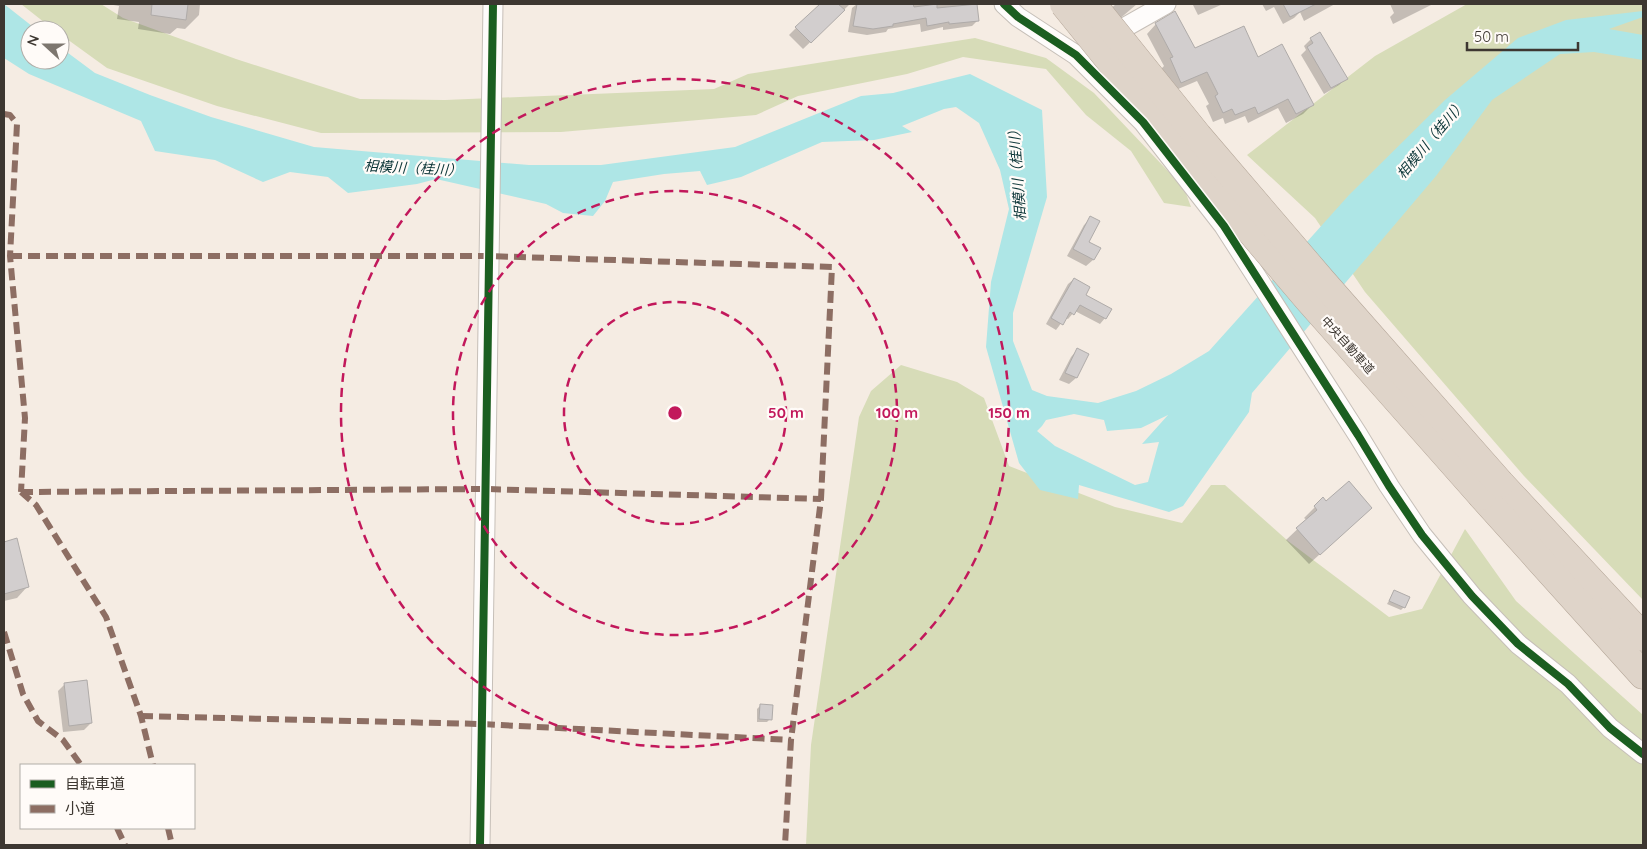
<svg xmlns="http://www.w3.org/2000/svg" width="1647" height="849" font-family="Quicksand,'Noto Sans JP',sans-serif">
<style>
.green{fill:#d7dcb8}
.water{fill:#aee6e6;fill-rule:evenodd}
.shadow{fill:#0003}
.building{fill:#d2cece;stroke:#afaba9}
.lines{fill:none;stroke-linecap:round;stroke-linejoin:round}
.minor-casing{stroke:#c6bfb8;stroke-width:21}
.highway-casing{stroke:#b4a698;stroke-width:29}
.minor{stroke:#fefcfb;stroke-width:19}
.highway{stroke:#dfd4c9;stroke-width:28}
.highway-bridge-casing{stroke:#b4a698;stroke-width:29;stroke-linecap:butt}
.highway-bridge{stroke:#dfd4c9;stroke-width:28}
.quiet{stroke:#8d6e63;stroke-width:6;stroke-dasharray:12 6;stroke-linecap:butt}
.cycleway-casing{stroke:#fffbf8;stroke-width:11}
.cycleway{stroke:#1b5e20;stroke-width:8}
.ring{fill:none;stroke:#c2185b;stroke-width:2.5;stroke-dasharray:9 6}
.labels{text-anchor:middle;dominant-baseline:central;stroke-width:4.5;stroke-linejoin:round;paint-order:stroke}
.street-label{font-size:12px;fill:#3d3731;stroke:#fffbf8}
.water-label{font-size:14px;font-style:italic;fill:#0b3537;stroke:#fffbf8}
.centre{fill:#c2185b;stroke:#fffbf8;stroke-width:2.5}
.ring-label{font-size:15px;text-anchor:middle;font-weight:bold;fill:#c2185b;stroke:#fffbf8;stroke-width:4.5;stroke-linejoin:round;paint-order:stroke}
</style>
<rect width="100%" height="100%" fill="#f5ece3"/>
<!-- green -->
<g class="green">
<path d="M21,4H101L123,18L236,59L360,99L445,100L714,89L748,74L975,38L1046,58L1094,93L1184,188L1191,207L1164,203L1131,151L1086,115L1046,69L963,57L907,74L798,96L756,115L561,132L321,133L217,106L107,68L60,34V30H54Z"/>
<path d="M1467,4H1643V600L1524,476L1365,292L1315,218L1247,155L1375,56Z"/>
<path d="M901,365L957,382L984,398L1009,466L1115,507L1182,523L1211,485H1225L1288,541L1389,617L1422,609L1465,529L1516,601L1643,715V845H806L811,745L859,417L871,391Z"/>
</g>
<!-- water -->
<path class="water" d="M4,4L37,30H30V60H60V47L95,73L150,95L211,117L314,147L529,165H601L735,147L861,96L893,93L970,74L1042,110L1047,197L1013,313V341L1032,390L1047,396L1098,403L1136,391L1171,374L1209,351L1349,195L1445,100L1518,38L1566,20L1643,11V17L1609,29L1643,35V60L1594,52L1560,54L1492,100L1436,176L1252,393L1249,412L1183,506L1169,512L1079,485L1078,499L1040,490L1019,463L986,347L991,282L1009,209L1000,170L979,123L956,107L944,109L902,126L912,132L874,140L822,142L741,177L707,185L700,171L664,174L613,182L605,201L593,216L563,213L546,204L436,179L417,184L348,193L328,177L290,172L263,182L215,160L155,151L141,121L29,74L4,58ZM1074,414L1104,420L1107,431L1141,428L1168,415L1142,444L1159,442L1148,482L1135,485L1055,446L1037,431L1042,426L1046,420Z"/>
<!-- shadow -->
<g class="shadow">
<path d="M108,4H200L199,15L185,29L177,28L170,34L138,29L139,22L117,19L119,6Z"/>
<path d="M820,4H850L803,49L789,35Z"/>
<path d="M857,4H976L978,20L972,26L943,30V27L921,32L920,24L888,29L886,32L867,35L848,32L852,8Z"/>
<path d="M1116,4H1137L1117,21L1108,11Z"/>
<path d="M1194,4H1223L1198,15L1193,5Z"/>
<path d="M1262,4H1298L1300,9L1305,4H1335L1304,21L1300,12L1294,18L1283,24L1274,7L1266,11Z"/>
<path d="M1390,4H1433L1393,24L1390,17L1394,13Z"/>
<path d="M1156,24L1194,49L1257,58L1312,105L1303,114L1286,123L1278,108L1248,123L1245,116L1225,124L1223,118L1213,122L1206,106L1209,104L1197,81L1171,92L1161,69L1164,66L1147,34Z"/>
<path d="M1311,39L1346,78L1339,85L1324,94L1301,55L1306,50L1304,46Z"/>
<path d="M1091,218L1088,242L1099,248L1093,260L1086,266L1067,256L1084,225Z"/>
<path d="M1074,279L1084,296L1105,318L1100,324L1075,311L1068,319L1065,318L1056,330L1046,324L1068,284Z"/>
<path d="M1077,350L1087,355L1076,378L1069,384L1059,380L1071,357Z"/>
<path d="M1323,499L1326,503L1360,518L1309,564L1286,540L1307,520L1304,518Z"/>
<path d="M16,540L27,587L17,598L4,601V543Z"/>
<path d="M1394,592L1404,607L1401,610L1387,604Z"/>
<path d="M65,684L91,723L84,730L63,732L58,691Z"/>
<path d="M760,706L770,719L767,722H757V709Z"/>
</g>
<!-- building -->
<g class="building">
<path d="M152,4H188L186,20L151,15Z"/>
<path d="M820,4H838L845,10L811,43L795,27Z"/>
<path d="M857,4H913L914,7L937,4V8L977,4L979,21L949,24V22L927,26L926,18L893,24V26L873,29L853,26Z"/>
<path d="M1283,4H1316L1290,17Z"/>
<path d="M1175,11L1195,48L1244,26L1258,57L1282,44L1314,105L1296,114L1288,99L1258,114L1255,107L1235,115L1232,109L1223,113L1215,96L1218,94L1207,72L1181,83L1170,58L1173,57L1155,23Z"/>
<path d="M1320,32L1348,79L1331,88L1307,47L1313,43L1310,38Z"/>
<path d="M1090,216L1100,221L1089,242L1101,248L1094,260L1073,249Z"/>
<path d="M1074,278L1090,287L1086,295L1112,309L1106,319L1080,305L1074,315L1070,312L1063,325L1051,318Z"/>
<path d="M1077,348L1089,354L1077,378L1065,373Z"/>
<path d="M1349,481L1372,508L1320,555L1296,528L1317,510L1314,506L1323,497L1326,501Z"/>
<path d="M17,538L29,587L4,594V542Z"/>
<path d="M1394,590L1410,597L1405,608L1389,601Z"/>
<path d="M87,680L92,723L69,726L64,683Z"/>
<path d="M760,704L773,705L772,720L759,719Z"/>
</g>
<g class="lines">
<!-- minor casing -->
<g class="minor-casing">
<g id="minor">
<path d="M1004,4L1018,17L1076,55L1143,122L1224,226L1358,435L1389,486L1422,535L1472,596L1518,644L1568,684L1610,728L1643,754"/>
<path d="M1106,38L1166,4"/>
<path d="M480,845L493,4"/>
</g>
</g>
<!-- highway casing -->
<g class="highway-casing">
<g id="highway">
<path d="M1500,483L1643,637"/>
<path d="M1482,496L1643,675"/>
</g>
</g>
<!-- minor -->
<use href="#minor" class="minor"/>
<!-- highway -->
<use href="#highway" class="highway"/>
<!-- highway-bridge casing -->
<g class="highway-bridge-casing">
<g id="highway-bridge">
<path d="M1064,4L1182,150L1307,298L1482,496"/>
<path d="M1092,4L1198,136L1322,281L1500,483"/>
</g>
</g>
<!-- highway-bridge -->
<use href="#highway-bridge" class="highway-bridge"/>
<!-- quiet -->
<g class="quiet">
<path d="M4,114L10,115L17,124L10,256L25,418L21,492"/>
<path d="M10,256H488L832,267L821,499L791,740L785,845"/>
<path d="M21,492L485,489L821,499"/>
<path d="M21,492L36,505L106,617L141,716L153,765"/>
<path d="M4,632L23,694L38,721L63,740L81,765"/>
<path d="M141,716L481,724L791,740"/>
<path d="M117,828L125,845"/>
<path d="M168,828L172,845"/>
</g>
<!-- cycleway casing -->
<g class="cycleway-casing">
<g id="cycleway">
<path d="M1004,4L1018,17L1076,55L1143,122L1224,226L1358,435L1389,486L1422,535L1472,596L1518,644L1568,684L1610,728L1643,754"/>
<path d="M480,845L493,4"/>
</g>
</g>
<!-- cycleway -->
<use href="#cycleway" class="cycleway"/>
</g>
<!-- distance rings -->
<g class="ring">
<circle cx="675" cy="413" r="111"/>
<circle cx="675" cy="413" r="222"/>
<circle cx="675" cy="413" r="334"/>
</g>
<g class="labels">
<!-- street labels -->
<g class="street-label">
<text transform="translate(1348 345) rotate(48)">中央自動車道</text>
</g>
<!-- water labels -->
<g class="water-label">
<text transform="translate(1431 139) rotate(-50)">相模川（桂川）</text>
<text transform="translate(413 168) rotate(3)">相模川（桂川）</text>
<text transform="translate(1017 172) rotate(-94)">相模川（桂川）</text>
</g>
</g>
<circle cx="675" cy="413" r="8" class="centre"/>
<g class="ring-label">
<text x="786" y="418">50 m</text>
<text x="897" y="418">100 m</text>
<text x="1009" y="418">150 m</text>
</g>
<!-- border -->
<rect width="1647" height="849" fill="none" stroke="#3d3731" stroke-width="10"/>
<!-- legend -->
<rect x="20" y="764" width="175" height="65" fill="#fffbf8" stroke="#b1ada8"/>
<rect x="30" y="780" width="25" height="8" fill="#1b5e20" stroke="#b1ada8"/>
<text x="65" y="789" font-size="15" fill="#3d3731">自転車道</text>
<rect x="30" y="805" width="25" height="8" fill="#8d6e63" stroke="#b1ada8"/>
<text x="65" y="814" font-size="15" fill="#3d3731">小道</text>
<!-- north arrow -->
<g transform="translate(45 45) rotate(291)"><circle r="24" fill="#fffbf8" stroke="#b1ada8"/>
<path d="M0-4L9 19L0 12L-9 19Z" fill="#7d766f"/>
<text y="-8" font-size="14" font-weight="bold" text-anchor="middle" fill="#3d3731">N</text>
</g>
<!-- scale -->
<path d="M1467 42v8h111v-8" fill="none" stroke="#3d3731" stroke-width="2.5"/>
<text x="1474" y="42" font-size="15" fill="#3d3731" stroke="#fffbf8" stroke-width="4" paint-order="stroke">50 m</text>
</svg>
